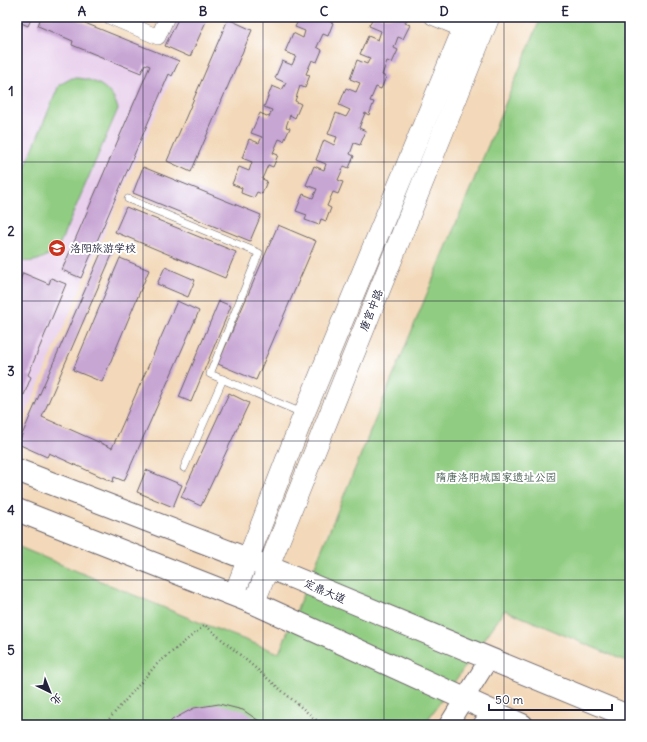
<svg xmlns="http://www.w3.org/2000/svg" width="647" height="742" font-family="Delius,'LXGW WenKai TC',sans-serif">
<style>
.built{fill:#e9d1ed}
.green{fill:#90cc81;stroke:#59775e}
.building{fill:#c8a6d4}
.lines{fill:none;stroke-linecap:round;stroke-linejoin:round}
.service-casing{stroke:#6b6267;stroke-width:8}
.minor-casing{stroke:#6b6267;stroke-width:16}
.tertiary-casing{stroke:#6b6267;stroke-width:20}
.secondary-casing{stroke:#6b6267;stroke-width:22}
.primary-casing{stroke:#6b6267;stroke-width:24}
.path{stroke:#6b6267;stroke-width:2.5;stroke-dasharray:1 3;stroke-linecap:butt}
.service{stroke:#fff;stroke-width:7}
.minor{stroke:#fff;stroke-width:15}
.tertiary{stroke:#fff;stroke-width:18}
.secondary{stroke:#fff;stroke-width:21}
.primary{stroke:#fff;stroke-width:22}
.grid{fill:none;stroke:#22223b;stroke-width:1;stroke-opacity:0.55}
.labels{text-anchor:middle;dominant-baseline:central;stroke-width:4;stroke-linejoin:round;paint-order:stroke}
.poi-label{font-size:11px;fill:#22223b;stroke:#fff;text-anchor:start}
.street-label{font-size:11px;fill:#22223b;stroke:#fff}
.park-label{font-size:11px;fill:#485e54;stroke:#fff}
.neatline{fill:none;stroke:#22223b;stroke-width:1.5}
.grid-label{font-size:13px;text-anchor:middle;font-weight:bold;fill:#22223b}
</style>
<rect width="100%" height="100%" fill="#fff"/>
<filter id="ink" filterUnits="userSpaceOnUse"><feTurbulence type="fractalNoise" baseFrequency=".025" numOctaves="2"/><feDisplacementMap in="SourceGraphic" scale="8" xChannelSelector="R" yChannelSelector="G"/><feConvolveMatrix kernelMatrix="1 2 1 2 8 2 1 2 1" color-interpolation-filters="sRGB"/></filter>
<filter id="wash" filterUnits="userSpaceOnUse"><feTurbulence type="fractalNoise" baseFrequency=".012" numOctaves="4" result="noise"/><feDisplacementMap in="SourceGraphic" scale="16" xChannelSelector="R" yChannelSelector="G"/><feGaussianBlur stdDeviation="0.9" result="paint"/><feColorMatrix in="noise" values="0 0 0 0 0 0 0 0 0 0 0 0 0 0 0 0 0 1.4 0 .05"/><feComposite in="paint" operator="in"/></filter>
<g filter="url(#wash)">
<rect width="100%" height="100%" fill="#f3d9ba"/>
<!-- built -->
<path class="built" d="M17,17H70L179,61L17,435Z"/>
<!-- green -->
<g class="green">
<path d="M541,17H630V663L505,610L424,725H17V546L196,621L279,653Z"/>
<path d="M72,78C94,78 112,87 118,109L58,248C46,257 33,266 17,259V187L59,85Z"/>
</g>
<g id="blocks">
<!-- building -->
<g class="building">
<path d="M17,17H32L28,26L17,21Z"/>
<path d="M41,17H70L179,61L172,76L169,74L81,278L62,270L150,66L145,64L141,73L72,45L73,41L38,26Z"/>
<path d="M179,17H208L190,57L165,46Z"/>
<path d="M300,17H331L329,21L333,23L328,36L323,34L317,47L322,50L317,62L312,60L306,74L310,75L305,88L300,86L295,101L301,104L295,118L290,115L286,127L290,128L284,141L279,139L273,153L278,155L273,167L268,165L262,179L267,181L262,194L257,192L254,198L241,193L242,188L232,184L239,167L249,171L252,162L242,158L249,139L259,143L262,137L251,133L260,113L269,117L272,110L264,107L272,86L282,90L286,83L275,78L282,61L292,65L296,56L285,52L293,33L303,38L305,31L295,27Z"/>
<path d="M373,17H408L405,23L410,25L403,39L398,37L394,48L398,50L392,63L387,61L382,75L386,77L381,89L376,87L370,101L374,102L369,115L365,113L359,128L366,131L360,145L354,143L350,154L354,156L349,168L344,166L338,180L343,182L338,194L333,192L327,206L331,208L326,221L321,219L319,225L305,220L307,215L296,211L303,194L313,198L317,189L306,185L314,166L324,170L326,164L316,160L324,140L334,145L337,137L328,134L336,113L346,117L350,110L339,105L346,88L356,92L360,83L350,79L357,60L367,64L370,58L360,54L368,36L378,40L381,31L369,26Z"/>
<path d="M228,19L252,30L191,172L167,161Z"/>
<path d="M143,167L261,215L250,241L133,193Z"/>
<path d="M126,207L236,252L225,278L115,232Z"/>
<path d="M278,225L316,241L256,380L218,364Z"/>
<path d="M105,244L115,248L42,417L112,448L177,301L199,311L124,481L114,477L113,482L49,453L47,457L18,444Z"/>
<path d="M120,258L149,270L102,382L73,370Z"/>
<path d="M165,267L195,280L188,297L157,284Z"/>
<path d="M23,273L49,284L51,278L66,284L28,375L31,377L24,395L20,393L17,402V287Z"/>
<path d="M219,301L231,306L191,402L179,397Z"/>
<path d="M229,393L249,403L201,506L181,497Z"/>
<path d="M146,470L182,485L173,507L137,492Z"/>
<path d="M219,704L243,710L265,725H167L172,720L194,708Z"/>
</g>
</g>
</g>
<g filter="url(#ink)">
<use href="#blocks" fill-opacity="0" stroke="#6b6267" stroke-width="1"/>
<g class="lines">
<!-- service casing -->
<g class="service-casing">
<g id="service">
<path d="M128,199L259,253L210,374L302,413"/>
<path d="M184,468L223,379"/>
</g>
</g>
<!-- minor casing -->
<g class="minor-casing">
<g id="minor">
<path d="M111,17L158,37L167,17"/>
<path d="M432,17L463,30"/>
</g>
</g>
<!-- tertiary casing -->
<g class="tertiary-casing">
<g id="tertiary">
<path d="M448,725L489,659"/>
<path d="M482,725L492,712"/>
</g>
</g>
<!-- secondary casing -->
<g class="secondary-casing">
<g id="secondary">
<path d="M234,595L304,414L468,17"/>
<path d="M254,603L489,17"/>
</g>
</g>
<!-- primary casing -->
<g class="primary-casing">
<g id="primary">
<path d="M17,470L268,567L630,717"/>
<path d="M17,510L254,603L522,725"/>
</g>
</g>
<!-- path -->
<g class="path">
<path d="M17,723L19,725"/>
<path d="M33,725V724"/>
<path d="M104,725L156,665L205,625L322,725"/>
</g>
<!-- service -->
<use href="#service" class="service"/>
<!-- minor -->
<use href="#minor" class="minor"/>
<!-- tertiary -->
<use href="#tertiary" class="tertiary"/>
<!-- secondary -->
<use href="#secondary" class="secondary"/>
<!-- primary -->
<use href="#primary" class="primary"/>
</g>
</g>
<!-- grid -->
<path class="grid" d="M143,17V725M263,17V725M384,17V725M504,17V725M17,162H630M17,301H630M17,441H630M17,580H630"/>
<!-- icons -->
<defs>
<g id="school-disc" transform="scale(0.9)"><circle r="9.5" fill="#c8321e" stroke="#fff"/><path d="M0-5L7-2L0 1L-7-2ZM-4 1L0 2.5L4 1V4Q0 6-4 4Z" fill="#fff"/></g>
</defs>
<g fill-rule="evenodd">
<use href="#school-disc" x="57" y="248"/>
</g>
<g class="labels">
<!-- poi labels -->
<g class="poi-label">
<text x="70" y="248">洛阳旅游学校</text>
</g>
<!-- street labels -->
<g class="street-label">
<text transform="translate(371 310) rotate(-68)">唐宫中路</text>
<text transform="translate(325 591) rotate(23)">定鼎大道</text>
</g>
<!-- park labels -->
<g class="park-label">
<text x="496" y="477">隋唐洛阳城国家遗址公园</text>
</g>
</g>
<!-- margin -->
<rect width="647" height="742" fill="none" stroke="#fff" stroke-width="44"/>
<!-- north arrow -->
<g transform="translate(50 692) rotate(137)" stroke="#ffffff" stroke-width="3" paint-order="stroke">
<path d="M0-3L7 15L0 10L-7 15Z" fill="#22223b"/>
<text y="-6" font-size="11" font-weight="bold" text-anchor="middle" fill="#22223b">北</text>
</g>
<!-- scale -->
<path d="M489 704v6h123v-6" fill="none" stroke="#22223b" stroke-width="2"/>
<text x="495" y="704" font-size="12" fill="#22223b" stroke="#ffffff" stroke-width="3" paint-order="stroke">50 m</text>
<rect x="22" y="22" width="603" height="698" class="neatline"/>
<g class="grid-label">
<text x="82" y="16">A</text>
<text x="203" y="16">B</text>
<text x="324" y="16">C</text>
<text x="444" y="16">D</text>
<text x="565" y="16">E</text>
<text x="11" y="96">1</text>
<text x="11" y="236">2</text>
<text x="11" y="376">3</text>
<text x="11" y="515">4</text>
<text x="11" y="655">5</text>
</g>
</svg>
